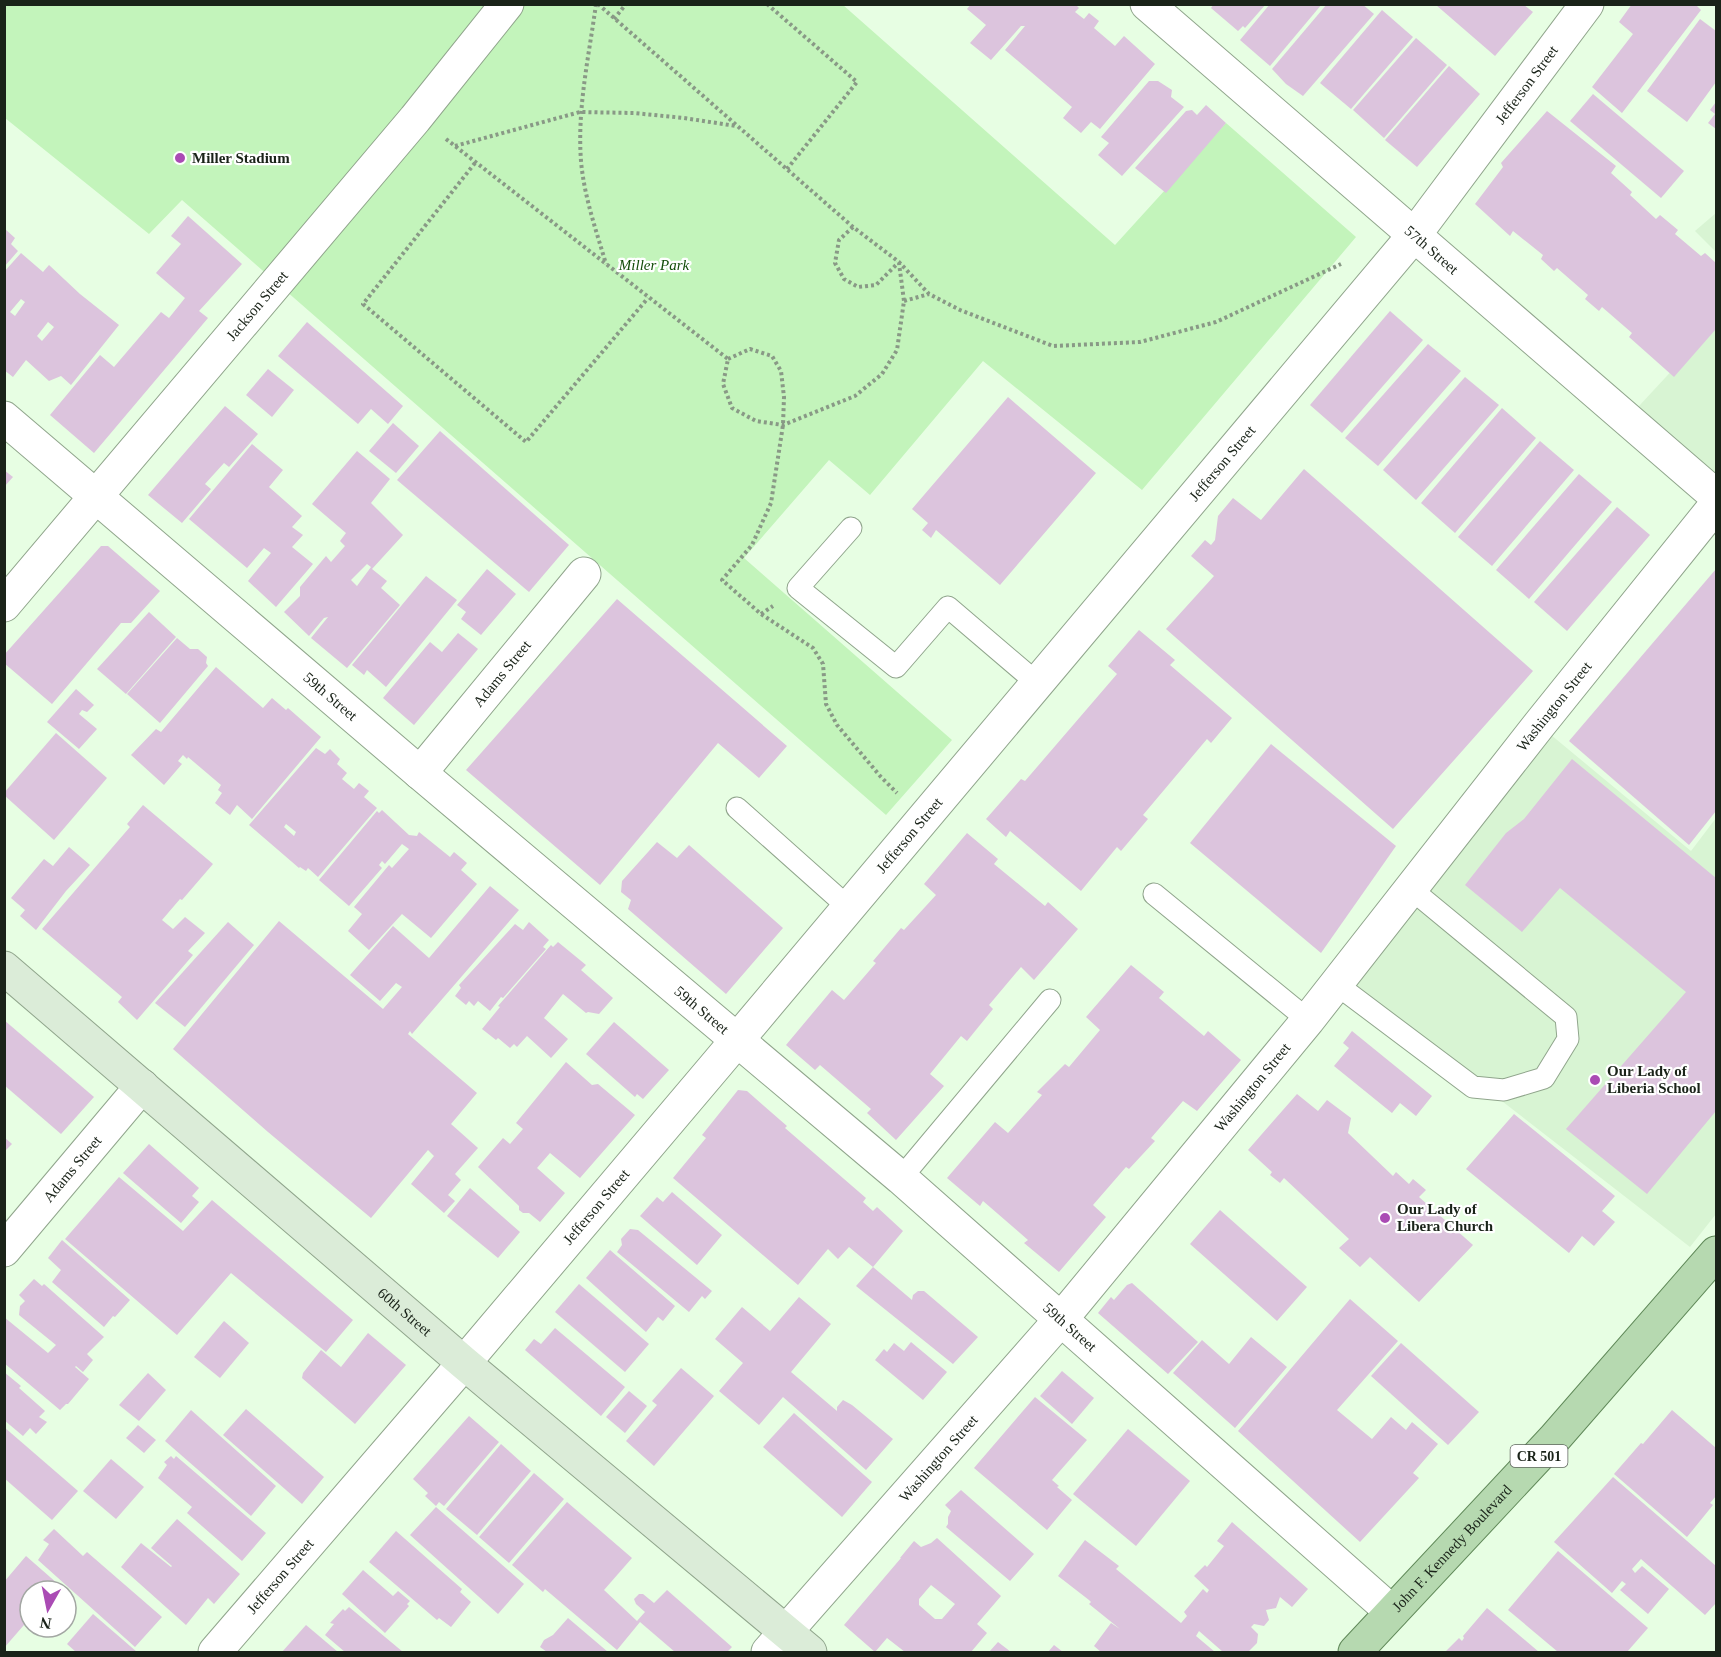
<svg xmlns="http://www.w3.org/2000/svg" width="1721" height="1657" font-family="'Times New Roman',serif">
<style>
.built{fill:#d8f4d3}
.green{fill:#c3f4bb}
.building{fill:#dcc4dd;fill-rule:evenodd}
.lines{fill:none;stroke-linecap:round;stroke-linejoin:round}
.lane-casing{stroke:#90a58c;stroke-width:23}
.street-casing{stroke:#90a58c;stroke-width:35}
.secondary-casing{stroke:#90a58c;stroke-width:35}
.primary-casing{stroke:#608959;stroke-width:35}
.path{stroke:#899986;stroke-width:4;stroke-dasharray:3 3;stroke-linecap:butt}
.lane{stroke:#fff;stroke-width:21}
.street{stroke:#fff;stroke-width:33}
.secondary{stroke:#dbecd8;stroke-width:33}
.primary{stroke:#b6d9b0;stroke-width:33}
.poi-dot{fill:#aa4bb4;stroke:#fff;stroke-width:2}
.labels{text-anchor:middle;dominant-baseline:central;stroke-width:4.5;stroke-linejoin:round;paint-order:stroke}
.shield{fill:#fff;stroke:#5f655e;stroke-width:1.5}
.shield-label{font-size:14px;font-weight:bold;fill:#1a2319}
.street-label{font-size:15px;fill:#1a2319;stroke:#fff}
.poi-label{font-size:15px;font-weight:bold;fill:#1a2319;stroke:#fff;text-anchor:start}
.park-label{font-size:15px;font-style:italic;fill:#124c08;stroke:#fff}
</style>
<rect width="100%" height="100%" fill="#e7fee3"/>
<!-- built -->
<g class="built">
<path d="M1716,213V252L1695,231Z"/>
<path d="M1716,323V496L1627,419Z"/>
<path d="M1539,725L1691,851L1716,818V1214L1690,1247L1342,977Z"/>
</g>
<!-- green -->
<path class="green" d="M4,5H843L1115,245L1226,123L1356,237L1142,490L983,361L870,495L829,460L744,558L952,740L886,815L182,200L149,234L5,118Z"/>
<!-- building -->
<g class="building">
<path d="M971,4H1075L1079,8L1075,12L1084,19L1089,13L1099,21L1094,28L1115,46L1124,36L1155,64L1100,129L1091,122L1081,133L1063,118L1072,107L1005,50L1025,26H1021L991,60L970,43L986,25L967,9Z"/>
<path d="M1214,4H1266L1245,28L1243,26L1238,31L1211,8Z"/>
<path d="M1270,4H1322L1270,66L1240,40Z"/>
<path d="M1327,4H1362L1374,14L1303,96L1286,84L1272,69Z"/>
<path d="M1632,4H1695L1701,10L1622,113L1592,87L1633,34L1619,22Z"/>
<path d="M1436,5H1524L1533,12L1495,56Z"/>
<path d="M1382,10L1413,37L1351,109L1320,83Z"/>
<path d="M1700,19L1716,31V82L1687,122L1647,91Z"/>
<path d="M1416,38L1447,65L1384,138L1353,110Z"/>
<path d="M1449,66L1480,94L1417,167L1385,140Z"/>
<path d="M1149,81H1158L1172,90L1171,97L1184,107L1122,176L1098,155L1109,143L1101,137Z"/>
<path d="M1593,94L1684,171L1661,198L1570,121Z"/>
<path d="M1716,102V129L1708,123L1715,114L1710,110Z"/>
<path d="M1206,105L1226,123L1166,193L1135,168L1186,111L1192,110L1197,115Z"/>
<path d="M1547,111L1616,166L1611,173L1632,192L1630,195L1656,219L1660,215L1678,230L1675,234L1701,256L1705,253L1716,263V329L1674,377L1629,337L1632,333L1602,307L1599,311L1585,299L1588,295L1557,268L1554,271L1541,259L1543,255L1513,231L1510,236L1475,204L1503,167L1501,163Z"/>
<path d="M188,216L242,264L199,311L208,318L94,453L50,415L100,355L114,367L161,312L169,318L185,298L156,273L181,244L171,236Z"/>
<path d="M4,228L15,238L11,244L18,251L4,267Z"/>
<path d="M21,253L43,272L49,265L80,294L119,325L71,385L61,376L49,381L26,360L13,377L4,370V272ZM21,299L25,302L15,316L10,312ZM48,322L54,327L42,341L37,336Z"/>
<path d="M1390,311L1423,340L1342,433L1310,405Z"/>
<path d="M307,322L403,406L388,424L371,409L358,424L278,356Z"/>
<path d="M1428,344L1461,371L1378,466L1345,438Z"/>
<path d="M268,369L294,390L272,417L246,395Z"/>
<path d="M1465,377L1499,405L1416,500L1383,470Z"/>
<path d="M1008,397L1096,473L1000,585L936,530L931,538L922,530L928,523L912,509Z"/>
<path d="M225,406L258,434L229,467L224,463L205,484L211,489L182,523L148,495Z"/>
<path d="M1502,408L1536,438L1455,533L1421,503Z"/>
<path d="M393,423L419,446L396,473L369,451Z"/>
<path d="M440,431L569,545L529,592L397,480Z"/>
<path d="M1540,441L1574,470L1492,566L1458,537Z"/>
<path d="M252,444L283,470L269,487L302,516L292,527L303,535L292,547L313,564L276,607L248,581L271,553L264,548L247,568L189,519Z"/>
<path d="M357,451L390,479L371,503L403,535L372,569L387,581L381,588L400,605L347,668L311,638L328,617L324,618L309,636L284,612L300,596V587L326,556L331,562L345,546L340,541L346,533L312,504ZM367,564L371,567L357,586L351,580Z"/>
<path d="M1304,469L1533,671L1393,829L1166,629L1214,576L1191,556L1205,540L1211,545L1215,540L1218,516L1233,498L1261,520Z"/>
<path d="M4,470L13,477L4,487Z"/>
<path d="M1579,474L1612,502L1529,599L1496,570Z"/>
<path d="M1617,507L1650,535L1567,631L1534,602Z"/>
<path d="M101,546H108L160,591L131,623H121L52,704L4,663V655Z"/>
<path d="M487,569L516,594L481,635L461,619L466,612L457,605Z"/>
<path d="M1716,569V811L1689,845L1569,741Z"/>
<path d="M426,576L457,600L386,687L367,670L364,675L352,665Z"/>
<path d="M617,599L787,746L759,778L718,743L600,885L466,770Z"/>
<path d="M149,612L176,637L126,694L97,669Z"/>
<path d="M1139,630L1175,660L1170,665L1232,718L1211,743L1207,739L1143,815L1148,819L1121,851L1117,847L1081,891L1010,831L1006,837L986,819L1021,779L1025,781L1117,674L1108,666Z"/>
<path d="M458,633L478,649L414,725L383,698L430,642L442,652Z"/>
<path d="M177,638L190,649H198L207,657L206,663L208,666L160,723L127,694Z"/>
<path d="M216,667L263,708L272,698L286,710L288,708L321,737L252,819L237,805L230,815L215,803L222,793L218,790L221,785L188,757L187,759L183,755L178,761L182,764L164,785L131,755L156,729L161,732Z"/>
<path d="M76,689L94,705L87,712L82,710L79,714L97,729L79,749L47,722Z"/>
<path d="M56,733L107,778L54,840L4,795V793Z"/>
<path d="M1271,744L1396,846L1321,953L1190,843Z"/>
<path d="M316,748L325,754L330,749L340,759L337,764L347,773L342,779L354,789L359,783L369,791L364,797L377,808L318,877L308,868L306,871L300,867L299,868L249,825ZM286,824L296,832L294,836L284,827Z"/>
<path d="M1572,759L1716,878V1111L1647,1194L1566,1129L1686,992L1560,888L1522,932L1465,885L1506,833L1524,819Z"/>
<path d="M143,805L213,864L182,900L180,899L162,920L173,929L185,917L205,933L188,951L193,955L137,1020L118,1002L122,997L42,929L130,827L127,824Z"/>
<path d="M382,810L409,835L417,836L419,832L450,857L454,852L467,863L461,870L477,884L431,938L402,914L369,950L348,931L362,914L354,907L389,865L392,868L409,849L402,844L385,864L382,861L379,865L382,868L349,906L319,880L377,811L379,813Z"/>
<path d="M967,833L998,859L994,864L1045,906L1048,902L1078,929L1034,980L1021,967L989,1005L993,1009L967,1041L961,1036L930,1074L944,1086L896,1140L867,1113L871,1109L820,1065L815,1070L786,1045L832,990L844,1000L876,963L873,961L901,928L904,930L936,895L924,884Z"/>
<path d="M657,842L677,858L689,845L783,928L726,994L628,909L631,900L621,892L622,881Z"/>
<path d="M69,847L90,865L66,891L36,930L20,916L25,910L11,898L44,859L53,866Z"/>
<path d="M490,886L519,910L412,1034L410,1031L408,1034L477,1093L451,1124L478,1148L455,1174L461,1180L448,1195L455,1201L444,1213L411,1184L434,1156L428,1150L371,1218L268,1132L173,1049L279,921L383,1009L402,987L396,983L380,1001L350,975L393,926L429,958Z"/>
<path d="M228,922L254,945L185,1027L155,1003Z"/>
<path d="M529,922L549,940L543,947L546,949L503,998L501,997L490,1011L478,1001L474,1006L469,1001L466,1005L455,996L461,988L459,985L515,924L523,930Z"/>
<path d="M558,942L586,965L581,970L613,998L599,1014L588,1012L586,1013L563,994L544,1018L568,1039L551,1058L527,1036L517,1047L514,1044L510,1048L498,1038L496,1040L482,1029L500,1007L498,1006L551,945L553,947Z"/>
<path d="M1131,965L1164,992L1159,998L1204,1036L1208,1031L1241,1060L1197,1111L1183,1101L1151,1138L1155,1141L1129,1169L1126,1167L1093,1205L1106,1217L1059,1272L1024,1243L1028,1240L983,1201L980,1206L947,1178L995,1122L1008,1133L1042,1095L1037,1092L1065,1064L1069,1067L1100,1030L1086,1017Z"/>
<path d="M4,1020L94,1097L61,1134L4,1085Z"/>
<path d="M614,1022L669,1070L643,1099L637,1094L635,1097L586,1054Z"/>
<path d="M1352,1031L1432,1096L1416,1116L1400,1103L1392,1113L1334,1066L1349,1048L1343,1043Z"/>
<path d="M566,1062L592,1085L598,1084L635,1115L580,1178L550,1153L537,1168L565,1193L540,1222L529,1213H523L519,1210V1206L478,1167L503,1138L510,1144L523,1129L516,1123Z"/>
<path d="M738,1090L747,1091L787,1126L785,1128L866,1198L863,1202L873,1211L877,1207L903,1231L873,1267L849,1247L838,1259L828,1249L798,1285L673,1178L706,1138L702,1135Z"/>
<path d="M1297,1094L1318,1111L1327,1100L1351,1118L1348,1133L1393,1176L1396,1172L1409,1184L1413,1179L1426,1190L1419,1197L1473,1245L1419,1302L1370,1257L1360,1267L1339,1248L1349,1239L1284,1178L1280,1183L1270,1175L1272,1172L1248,1150Z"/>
<path d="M1514,1114L1615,1196L1602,1211L1615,1222L1594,1246L1582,1236L1569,1253L1466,1169Z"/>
<path d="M4,1137L12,1144L4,1152Z"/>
<path d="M149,1144L199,1188L192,1196L199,1202L181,1223L123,1173Z"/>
<path d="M119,1177L183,1231L212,1200L353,1320L326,1352L231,1273L177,1335L65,1239Z"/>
<path d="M470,1188L520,1232L498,1258L447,1216Z"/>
<path d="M672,1192L722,1235L697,1265L640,1216L657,1197L663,1202Z"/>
<path d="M1220,1210L1307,1287L1277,1321L1190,1244Z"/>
<path d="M630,1229L638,1230L712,1291L705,1299L702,1296L689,1312L617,1252L622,1245L621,1239Z"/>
<path d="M62,1240L130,1300L115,1317L113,1316L104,1327L52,1282L61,1270L48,1258Z"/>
<path d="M610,1250L675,1306L663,1321L658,1317L646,1332L586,1278Z"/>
<path d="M873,1267L912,1300L913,1295L918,1291H924L978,1337L953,1364L856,1286Z"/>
<path d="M34,1279L42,1286L44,1284L104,1337L87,1354L93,1360L83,1372L76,1366L75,1367L89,1379L68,1404H66L60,1410L4,1363V1317L48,1353L56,1345L19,1315L20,1306L25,1301L19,1295Z"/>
<path d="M1132,1283L1198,1342L1168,1374L1098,1313L1111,1297L1114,1300L1127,1285Z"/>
<path d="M579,1284L649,1344L625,1372L555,1312Z"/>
<path d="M799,1297L831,1324L791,1372L837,1411V1407L843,1400L852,1405L893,1439L866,1470L783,1397L759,1425L719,1391L743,1363L715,1339L742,1307L770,1331Z"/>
<path d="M1350,1299L1398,1341L1337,1410L1372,1439L1391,1417L1406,1430L1412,1422L1438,1444L1413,1473L1419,1478L1360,1542L1238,1431Z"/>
<path d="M224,1321L249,1343L220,1378L194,1357Z"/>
<path d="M555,1328L625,1387L601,1416L525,1350L534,1339L541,1344Z"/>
<path d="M368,1333L406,1365L355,1424L302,1378L303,1373L321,1350L341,1367Z"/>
<path d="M1251,1337L1287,1367L1235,1428L1173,1373L1202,1340L1229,1364Z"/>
<path d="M911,1342L947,1372L923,1400L875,1360L884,1349L887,1352L894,1343L904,1351Z"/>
<path d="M1401,1343L1479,1412L1448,1445L1371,1376Z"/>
<path d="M681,1368L714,1396L654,1466L626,1441L657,1405L652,1401Z"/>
<path d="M1062,1371L1094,1398L1072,1424L1040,1396Z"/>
<path d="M4,1372L21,1386L19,1388L45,1411L39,1417L47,1422L36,1434L30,1428L23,1436L4,1420Z"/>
<path d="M148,1373L166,1390L139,1421L119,1405Z"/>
<path d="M629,1391L647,1406L625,1433L606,1417Z"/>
<path d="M1035,1397L1087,1440L1052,1480L1059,1486L1057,1487L1072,1500L1047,1530L974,1468Z"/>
<path d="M246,1409L324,1477L302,1504L223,1435Z"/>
<path d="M191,1410L276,1486L251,1516L165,1441Z"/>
<path d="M1672,1410L1716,1448V1496L1710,1503L1713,1505L1687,1537L1614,1474L1641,1443L1643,1444Z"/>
<path d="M794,1413L872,1482L842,1517L763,1447Z"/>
<path d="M469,1416L499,1442L444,1506L439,1502L436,1506L425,1496L428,1493L413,1479Z"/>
<path d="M138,1425L156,1440L144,1453L126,1438Z"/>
<path d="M4,1427L78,1491L52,1520L4,1478Z"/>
<path d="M1128,1429L1190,1481L1136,1546L1073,1494Z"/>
<path d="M501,1444L531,1471L477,1535L446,1509Z"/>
<path d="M171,1456L174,1459L176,1456L266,1533L242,1561L187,1513L192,1507L158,1478L167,1465L164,1462Z"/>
<path d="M111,1459L144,1487L116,1519L83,1491Z"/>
<path d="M534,1473L564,1499L509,1563L479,1537Z"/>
<path d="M1613,1477L1716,1566V1603L1705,1615L1641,1559L1632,1569L1635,1573L1642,1566L1669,1589L1648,1614L1620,1590L1626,1584L1622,1581L1612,1593L1554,1542Z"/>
<path d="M961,1490L1034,1554L1010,1581L946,1527L948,1524V1517L951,1511L945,1505Z"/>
<path d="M567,1502L632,1558L604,1590L637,1621L645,1612L636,1604L634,1599L639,1594H643L654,1603L667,1590L732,1647L727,1652H675L640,1622L617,1650L545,1589L543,1592L512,1565Z"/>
<path d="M436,1507L524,1584L498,1614L410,1535Z"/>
<path d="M177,1519L240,1574L214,1604L208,1598L186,1625L121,1567L141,1543L171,1567L172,1566L151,1548Z"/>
<path d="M1232,1522L1308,1589L1292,1607L1280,1597L1276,1608L1266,1610L1269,1620L1264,1626L1254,1624L1251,1627L1258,1634L1257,1643L1248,1652H1223L1199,1631L1196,1636L1215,1652H1101L1094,1646L1111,1623L1120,1629L1089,1604L1091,1602L1089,1600L1058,1576L1085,1540L1119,1566L1116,1569L1181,1623L1187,1616L1184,1612L1203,1589L1207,1593L1209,1590L1194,1576L1205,1565L1207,1567L1224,1546L1217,1541Z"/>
<path d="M54,1529L83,1556L87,1552L162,1617L135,1647L38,1560L49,1544L43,1540Z"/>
<path d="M396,1531L462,1589L460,1592L471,1602L451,1627L439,1618L437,1620L369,1562Z"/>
<path d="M937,1538L1001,1596L977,1624L987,1633L971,1652H905L887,1638L875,1652L844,1625L901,1558H900L914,1541L921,1547L931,1543ZM931,1585L955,1604L942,1619H935L919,1605V1599Z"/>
<path d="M1558,1551L1648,1628L1627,1652H1558L1508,1610Z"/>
<path d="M26,1556L58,1584L52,1591H30V1618L4,1648V1582Z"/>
<path d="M363,1570L393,1596L398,1591L410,1601L407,1604L409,1606L385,1633L342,1594Z"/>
<path d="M349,1607L403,1652H345L325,1635L334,1624L330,1623L343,1609L345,1611Z"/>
<path d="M1487,1608L1539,1652H1445L1459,1638L1462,1641L1464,1638L1463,1636Z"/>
<path d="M93,1614L137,1652H76L67,1644Z"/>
<path d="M568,1618L608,1652H547L540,1647L544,1640L553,1635Z"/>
<path d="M306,1625L338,1652H282Z"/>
<path d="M998,1642L1011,1652H989Z"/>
<path d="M1054,1645L1063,1652H1048Z"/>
</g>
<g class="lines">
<!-- lane casing -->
<g class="lane-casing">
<g id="lane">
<path d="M851,528L798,588L896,667L948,607L1037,683"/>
<path d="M737,808L848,907"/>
<path d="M1154,894L1308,1020"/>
<path d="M1336,984L1473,1087L1504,1090L1544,1078L1568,1039L1566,1017L1411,889"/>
<path d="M901,1178L1050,1000"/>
</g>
</g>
<!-- street casing -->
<g class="street-casing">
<g id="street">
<path id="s1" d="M1147,4L1716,496"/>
<path id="s2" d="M4,418L420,773L901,1178L1392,1612"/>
<path id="s3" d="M4,605L415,119L507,4"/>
<path id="s4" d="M420,773L584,574"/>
<path id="s5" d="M4,1250L142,1086"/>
<path id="s6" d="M215,1652L464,1363L717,1064L1415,234L1587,4"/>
<path id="s7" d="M768,1652L1062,1318L1308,1020L1539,725L1716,505"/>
</g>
</g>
<!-- secondary casing -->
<g class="secondary-casing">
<g id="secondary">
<path id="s8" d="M4,968L464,1363L810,1652"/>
</g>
</g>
<!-- primary casing -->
<g class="primary-casing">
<g id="primary">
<path id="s9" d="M1355,1652L1554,1439L1716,1253"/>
</g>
</g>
<!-- path -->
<g class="path">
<path d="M596,4C589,56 577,108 581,161C584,196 596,230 606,264"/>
<path d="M598,4L853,227L899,262L929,294L960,310L1053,346L1140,342L1216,322L1341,264"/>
<path d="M767,4L857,82L787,169"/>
<path d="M614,19L626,4"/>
<path d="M446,139L728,359L723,384L732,408L756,421L783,425L855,396L882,374L897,350L904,301L899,263"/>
<path d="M455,146L580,112L634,113L684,118L736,126"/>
<path d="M475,163L363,304L526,442L648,298"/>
<path d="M853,227L839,240L835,263L844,279L858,287L876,285L898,263"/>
<path d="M904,301L929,294"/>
<path d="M728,359L750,349L772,356L781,371L784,397L783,425L771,503L752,545L722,580L761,614L813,648L823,664L826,704L837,725L881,777L897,793"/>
<path d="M761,614L773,606"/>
</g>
<!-- lane -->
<use href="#lane" class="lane"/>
<!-- street -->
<use href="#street" class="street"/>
<!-- secondary -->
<use href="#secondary" class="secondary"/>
<!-- primary -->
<use href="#primary" class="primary"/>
</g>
<!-- markers -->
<g class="poi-dot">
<circle cx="180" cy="158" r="6"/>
<circle cx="1595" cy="1080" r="6"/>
<circle cx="1385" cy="1218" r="6"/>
</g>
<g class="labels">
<!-- shield labels -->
<rect class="shield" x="1510.5" y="1445" width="57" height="22" rx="4.5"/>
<g class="shield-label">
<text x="1539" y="1456">CR 501</text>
</g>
<!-- street labels -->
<g class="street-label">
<text stroke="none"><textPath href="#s6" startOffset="2044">Jefferson Street</textPath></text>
<text stroke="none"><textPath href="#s1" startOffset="376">57th Street</textPath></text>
<text stroke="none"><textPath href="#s3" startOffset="392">Jackson Street</textPath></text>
<text stroke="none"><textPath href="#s6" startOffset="1558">Jefferson Street</textPath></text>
<text stroke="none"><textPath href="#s4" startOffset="129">Adams Street</textPath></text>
<text stroke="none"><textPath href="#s2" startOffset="429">59th Street</textPath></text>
<text stroke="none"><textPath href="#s7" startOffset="1230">Washington Street</textPath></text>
<text stroke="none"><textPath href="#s6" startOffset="1072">Jefferson Street</textPath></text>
<text stroke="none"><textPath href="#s2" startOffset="915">59th Street</textPath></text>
<text stroke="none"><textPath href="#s7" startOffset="744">Washington Street</textPath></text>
<text stroke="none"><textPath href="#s5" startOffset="106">Adams Street</textPath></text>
<text stroke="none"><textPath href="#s6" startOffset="586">Jefferson Street</textPath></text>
<text stroke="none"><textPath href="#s8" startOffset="528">60th Street</textPath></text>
<text stroke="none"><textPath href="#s2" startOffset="1401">59th Street</textPath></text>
<text stroke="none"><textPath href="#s7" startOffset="258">Washington Street</textPath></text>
<text stroke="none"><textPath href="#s9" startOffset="142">John F. Kennedy Boulevard</textPath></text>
<text stroke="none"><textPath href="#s6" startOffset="100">Jefferson Street</textPath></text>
</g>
<!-- poi labels -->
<g class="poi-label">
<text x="192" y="158">Miller Stadium</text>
<text x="1607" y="1071">Our Lady of<tspan x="1607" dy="17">Liberia School</tspan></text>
<text x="1397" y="1209">Our Lady of<tspan x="1397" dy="17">Libera Church</tspan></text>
</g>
<!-- park labels -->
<g class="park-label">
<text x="654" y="265">Miller Park</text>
</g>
</g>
<!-- border -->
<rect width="1721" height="1657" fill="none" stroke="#1a2319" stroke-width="12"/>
<!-- north arrow -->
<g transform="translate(48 1609) rotate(189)"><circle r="28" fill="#ffffff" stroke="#a3a7a3" stroke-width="1.5"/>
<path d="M0-4.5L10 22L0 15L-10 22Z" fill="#aa4bb4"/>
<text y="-9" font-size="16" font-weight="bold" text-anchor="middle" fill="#1a2319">N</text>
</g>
</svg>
